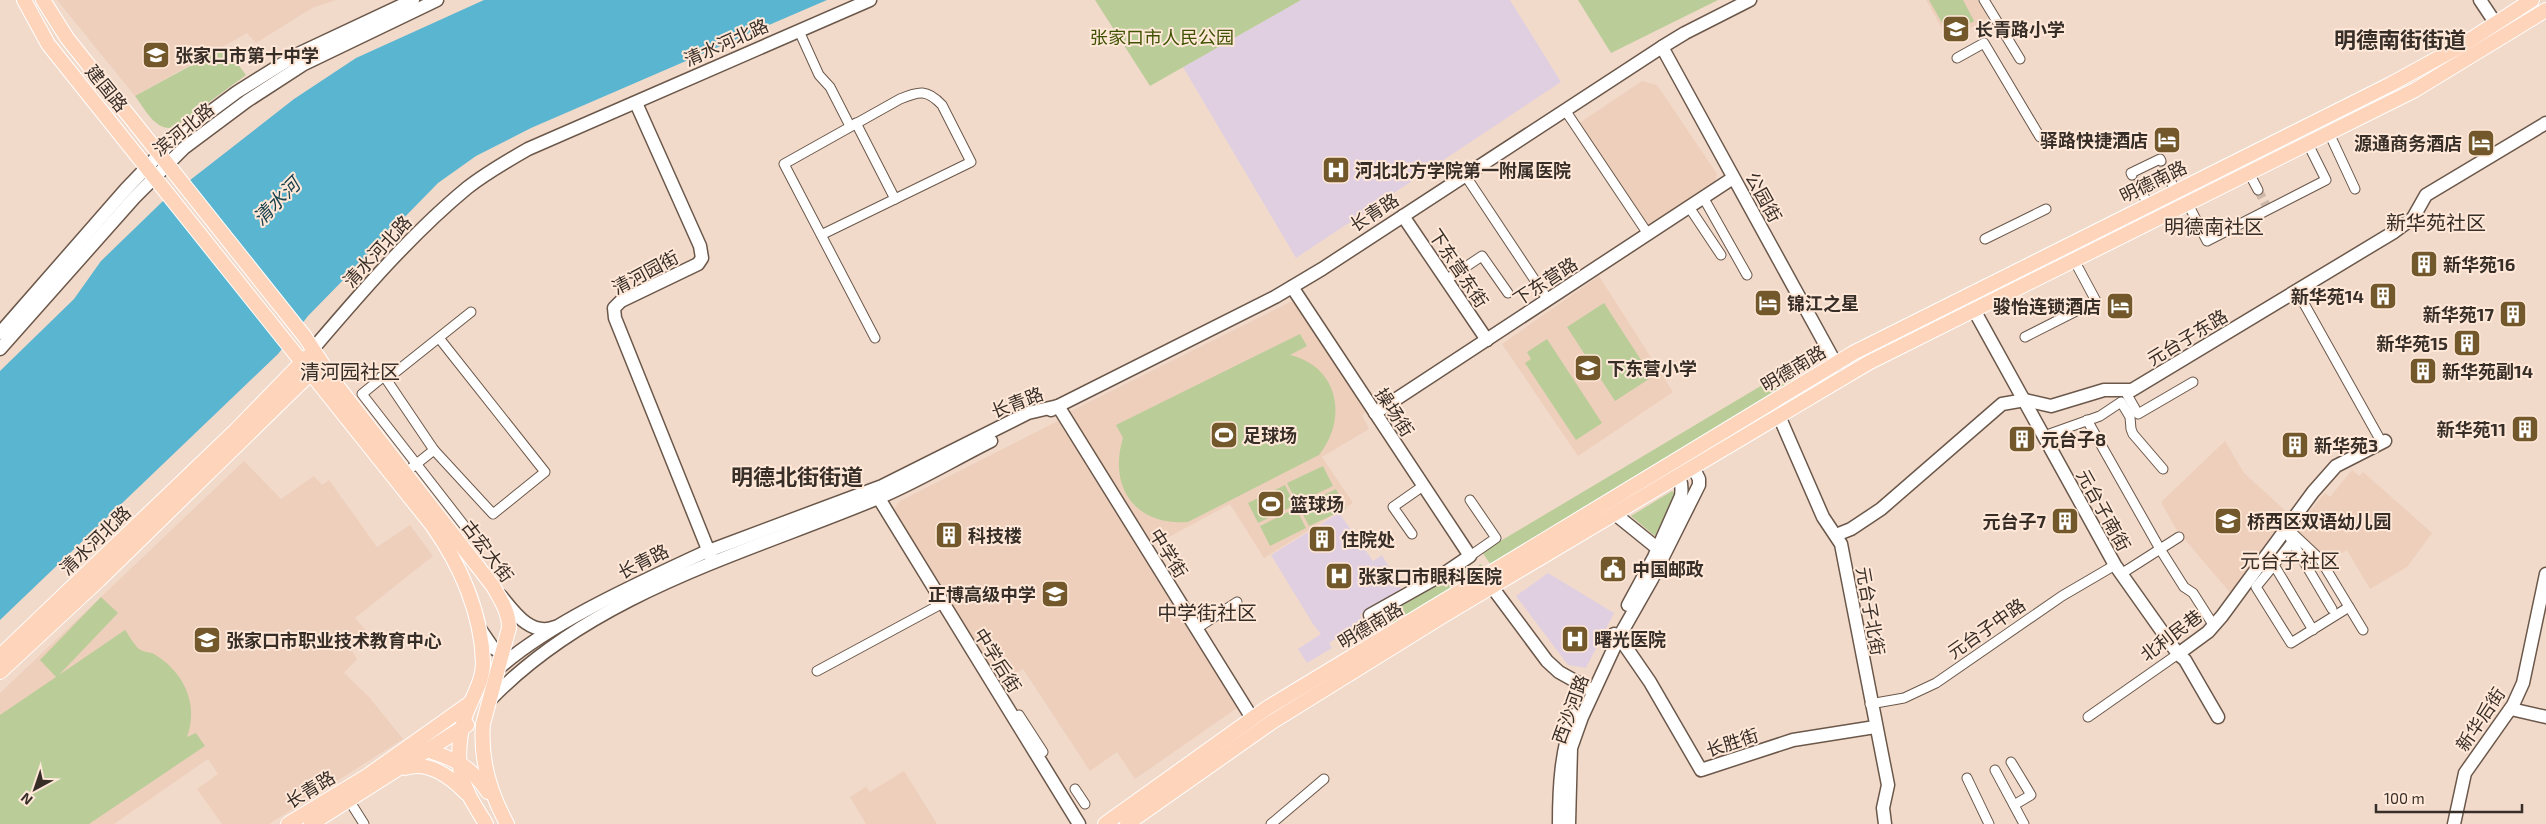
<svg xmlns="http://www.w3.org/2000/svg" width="2546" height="824" font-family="'Exo 2','Noto Sans SC',sans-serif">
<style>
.built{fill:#edcfbb}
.medical{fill:#e0cfe1}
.green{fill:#bacd99}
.water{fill:#5ab5d0}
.pier{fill:#f2dacb}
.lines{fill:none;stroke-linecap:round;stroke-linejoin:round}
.street-tunnel{stroke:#cdb8aa;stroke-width:9;stroke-dasharray:9 4.5;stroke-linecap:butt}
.street-casing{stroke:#6b584a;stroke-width:11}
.secondary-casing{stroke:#6b584a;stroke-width:15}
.primary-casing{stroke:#fff;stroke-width:16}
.street{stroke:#fff;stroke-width:9}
.secondary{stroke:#fff;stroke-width:12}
.primary{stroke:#fed4bb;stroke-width:14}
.labels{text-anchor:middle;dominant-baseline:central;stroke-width:4;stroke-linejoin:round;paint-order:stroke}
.poi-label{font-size:18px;font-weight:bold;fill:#372e28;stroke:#ffe8d8;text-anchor:start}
.park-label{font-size:18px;fill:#3f5202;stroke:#ffe8d8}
.street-label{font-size:18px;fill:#372e28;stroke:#ffe8d8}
.water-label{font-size:19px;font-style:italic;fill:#19424e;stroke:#ffe8d8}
.quarter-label{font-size:20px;fill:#372e28;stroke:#ffe8d8}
.district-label{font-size:22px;font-weight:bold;fill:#372e28;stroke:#ffe8d8}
</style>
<rect width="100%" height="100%" fill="#f2dacb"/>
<!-- built -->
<g class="built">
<path d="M57,0H336L312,8L256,43L247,33L135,96Z"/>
<path d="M1926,0H1978L1988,18L1949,41Z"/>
<path d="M1642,81L1657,85L1717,174L1715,182L1649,227L1578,124Z"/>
<path d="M1599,276L1673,392L1578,456L1502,344Z"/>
<path d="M1296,299L1369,410L1362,415L1369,429L1322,457L1353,503L1264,558L1230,504L1154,545L1069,412Z"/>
<path d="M1058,421L1237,708L1135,779L1117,752L1090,771L1023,669L998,683L895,513V507L900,501Z"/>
<path d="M2225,441L2244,473L2289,514L2232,595L2176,529L2161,502Z"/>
<path d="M244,461L281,499L314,476L322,485L329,480L377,547L410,525L433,556L355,618L368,633L350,647L357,659L344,673L369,697L403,739L269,824H222L197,789L218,774L208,759L114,824H0V693Z"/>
<path d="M2352,470L2359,476L2363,472L2432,533L2407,567L2370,589L2347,550L2326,563L2294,531L2325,493L2330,497Z"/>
<path d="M904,771L937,824H866L850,797L866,787L870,792Z"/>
</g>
<!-- medical -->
<g class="medical">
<path d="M1301,0H1510L1561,82L1296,258L1183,67Z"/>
<path d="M1339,513L1373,561L1382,555L1402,590L1360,615L1363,621L1329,643L1332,648L1307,663L1298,649L1321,634L1313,624L1271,555Z"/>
<path d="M1548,573L1614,613L1586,668L1568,665L1516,596Z"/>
</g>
<!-- green -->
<g class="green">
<path d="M1095,0H1301L1150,86Z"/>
<path d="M1578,0H1718L1611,53Z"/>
<path d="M1929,0H1963L1974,21L1949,35Z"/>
<path d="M225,47L246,75L175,127C156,133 145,109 135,96Z"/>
<path d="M1604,303L1652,377L1615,401L1567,327Z"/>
<path d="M1300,334L1307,346L1290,355C1339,367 1348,418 1319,455L1188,522C1135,526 1108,487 1123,438L1116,425Z"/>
<path d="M1547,339L1602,423L1576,440L1525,363L1531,359L1527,352Z"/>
<path d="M1786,371L1793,382L1491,565L1482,552Z"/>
<path d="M1323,466L1333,486L1297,503L1287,483Z"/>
<path d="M1285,485L1295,505L1258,523L1248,503Z"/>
<path d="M1336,489L1346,509L1309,526L1299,507Z"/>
<path d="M1672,491L1676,494L1655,536L1631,516Z"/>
<path d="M1296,508L1306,528L1270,546L1260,526Z"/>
<path d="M1466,564L1471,571L1481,564L1484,568L1392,627L1385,615Z"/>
<path d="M101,597L118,613L59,675L125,630C129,635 134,645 139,649C143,652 149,652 154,654C184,672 199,704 187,737L196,733L205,746L89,824H0V715L56,677L40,660Z"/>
</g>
<!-- water -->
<path class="water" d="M484,0H827L531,128L476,156L438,183L308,316L278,354L0,620V371L74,299L101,261L162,202L294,99L356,58Z"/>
<!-- pier -->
<path class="pier" d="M189,180L304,326L285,349L166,198Z"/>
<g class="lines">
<!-- street-tunnel -->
<g class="street-tunnel">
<path d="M2161,161L2169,177"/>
<path d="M2132,175L2141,191"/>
<path d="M2258,190L2267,207"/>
</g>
<!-- street casing -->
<g class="street-casing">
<g id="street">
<path d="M1984,0L2020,59"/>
<path d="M799,31L819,75L830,87L850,126"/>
<path d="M1957,58L1984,43L2040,137"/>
<path d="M1565,110L1648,234"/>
<path d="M856,123L895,199"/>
<path d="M2329,133L2355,189"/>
<path d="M2249,173L2258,190"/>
<path d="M1465,175L1548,300"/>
<path d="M2132,175L2131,173L2160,159L2161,161"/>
<path d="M2169,177L2175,191"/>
<path d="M2141,191L2148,204"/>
<path d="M1703,197L1747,275"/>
<path d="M2188,204L2207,241L2326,180L2308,144"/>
<path d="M1689,207L1721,255"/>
<path d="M821,235L971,162L942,105C927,89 919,91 900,99L784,164L875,338"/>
<path d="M1985,239L2046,209"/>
<path d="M1446,280L1482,256L1508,293"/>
<path d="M2297,291L2382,443"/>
<path d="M2025,337L2096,301L2074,260"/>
<path d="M439,338L545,472L493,514L434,450L384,376L362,394L470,533"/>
<path d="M381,377L397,371L471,312"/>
<path d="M2125,391L2138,414L2193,382"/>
<path d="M2087,420L2160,549L2184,587L2193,593L2214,626"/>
<path d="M2044,436L2100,416L2121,402L2130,417L2131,429L2133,434L2163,469"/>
<path d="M405,473L434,450"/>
<path d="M2287,528L2320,559L2363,630"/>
<path d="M1412,534L1393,507L1423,486"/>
<path d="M2290,538L2332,609"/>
<path d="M2292,542L2274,565L2313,630"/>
<path d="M1470,556L1496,538L1470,500"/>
<path d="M2274,565L2256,587L2291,643L2349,607"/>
<path d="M2121,574L2179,537"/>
<path d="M1196,629L1237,602"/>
<path d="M817,671L943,603"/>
<path d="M1870,704L1904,698L1936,683L2062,596L2115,565"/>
<path d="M1019,715L1043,752"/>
<path d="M2088,717L2178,654"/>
<path d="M2011,762L2031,795L2014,805"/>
<path d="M1995,770L2024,824"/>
<path d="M1967,778L1989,824"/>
<path d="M1075,789L1085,804"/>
<path d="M347,797L364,824"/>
<path d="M1271,824L1324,779"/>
</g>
</g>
<!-- secondary casing -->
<g class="secondary-casing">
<g id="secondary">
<path d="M2480,0L2496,24"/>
<path d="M1662,47L1836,364"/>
<path d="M636,103L700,246L702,258L698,264L621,301L614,308L615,318L711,557"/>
<path d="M1403,216L1487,340"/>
<path d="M1292,287L1470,556L1445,573L1370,615L1384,638"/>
<path d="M1974,310L2115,565L2178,654L2185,660L2218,717"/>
<path d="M0,333L126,189L175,138L237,92L298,54L413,0"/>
<path d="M0,349L134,198L184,148L247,101L304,64L437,0"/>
<path d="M312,350C360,294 410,235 467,188C486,173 507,161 528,149L870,0"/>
<path d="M1051,410L1058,406L1252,718"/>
<path d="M1375,413L1733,178"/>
<path d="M1779,416L1823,517L1841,544L1888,785L1883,808L1885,824"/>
<path d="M875,492L1079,824"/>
<path d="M1615,514L1657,548"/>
<path d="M1836,535L1851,529L1881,509L2002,404L2025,400L2051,406L2104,390H2132L2394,232L2413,218L2426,195L2546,123"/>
<path d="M1492,587L1547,661L1559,672L1593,691"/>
<path d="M501,596C514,612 531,637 555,627"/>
<path d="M1628,605L1654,557L1681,496C1683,482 1679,474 1671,463"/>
<path d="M480,629L493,648L510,657"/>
<path d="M1614,634L1619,637L1650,682L1701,770L1793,740L1875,727"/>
<path d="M2178,654L2208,632L2222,616L2313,492L2336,466L2385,441"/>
<path d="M499,668C551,622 639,583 703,553L882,486L1028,413L1058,406L1275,297L1322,269L1662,47L1685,33L1750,0"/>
<path d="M490,700C595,591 748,553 883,496C920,480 955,459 991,441"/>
<path d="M2511,709L2546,717"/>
<path d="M1559,824C1559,786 1561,751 1574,715"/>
<path d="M1569,824L1571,748L1582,717L1619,637L1652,579L1699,485V479L1689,459"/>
<path d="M2454,824L2465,773L2513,705L2523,683L2546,574"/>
</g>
</g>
<!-- primary casing -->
<g class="primary-casing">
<g id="primary">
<path d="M24,0L48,44L432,525C460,564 482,614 483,663C483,680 474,694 468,709C460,727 457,754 461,773C464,790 477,809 486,824"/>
<path d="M43,0L67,38L305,337L335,383L493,586C501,600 509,612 509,628L483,724C480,759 490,793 507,824"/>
<path d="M0,656L236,430L307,357"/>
<path d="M0,672L99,580L316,368"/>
<path d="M423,749C453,758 470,765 488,792"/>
<path d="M405,768C428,760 451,777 466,793"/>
<path d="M288,824L367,776L470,703"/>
<path d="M311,824L467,725"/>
<path d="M1105,824L1267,708L1853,353L2391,84L2462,45L2532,0"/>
<path d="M1127,824L1272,722L1446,614L1868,363L2415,90L2546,10"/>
</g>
</g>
<!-- street -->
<use href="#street" class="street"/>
<!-- secondary -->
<use href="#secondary" class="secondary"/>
<!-- primary -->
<use href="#primary" class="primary"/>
</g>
<!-- icons -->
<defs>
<g id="school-square" transform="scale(1.4375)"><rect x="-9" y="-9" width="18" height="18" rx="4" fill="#72582a" stroke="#ffe8d8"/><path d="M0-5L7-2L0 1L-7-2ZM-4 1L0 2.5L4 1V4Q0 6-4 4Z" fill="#fff"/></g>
<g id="hotel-square" transform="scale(1.4375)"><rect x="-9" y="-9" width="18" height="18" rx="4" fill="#72582a" stroke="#ffe8d8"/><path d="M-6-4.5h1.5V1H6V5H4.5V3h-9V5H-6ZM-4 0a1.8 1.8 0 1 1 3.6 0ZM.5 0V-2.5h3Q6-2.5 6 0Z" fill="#fff"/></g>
<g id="hospital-square" transform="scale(1.4375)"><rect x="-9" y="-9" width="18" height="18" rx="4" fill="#72582a" stroke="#ffe8d8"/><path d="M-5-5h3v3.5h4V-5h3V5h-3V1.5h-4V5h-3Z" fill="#fff"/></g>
<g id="building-square" transform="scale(1.4375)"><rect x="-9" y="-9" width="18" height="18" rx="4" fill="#72582a" stroke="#ffe8d8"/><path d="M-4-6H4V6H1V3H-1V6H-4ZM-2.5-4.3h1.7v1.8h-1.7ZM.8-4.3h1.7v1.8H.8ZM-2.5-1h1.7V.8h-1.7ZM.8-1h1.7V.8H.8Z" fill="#fff"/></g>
<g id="stadium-square" transform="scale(1.4375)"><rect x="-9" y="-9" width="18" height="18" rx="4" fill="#72582a" stroke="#ffe8d8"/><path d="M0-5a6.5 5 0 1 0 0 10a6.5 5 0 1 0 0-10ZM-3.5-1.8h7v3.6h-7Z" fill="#fff"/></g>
<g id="civic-square" transform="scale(1.4375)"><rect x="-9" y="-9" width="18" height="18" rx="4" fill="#72582a" stroke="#ffe8d8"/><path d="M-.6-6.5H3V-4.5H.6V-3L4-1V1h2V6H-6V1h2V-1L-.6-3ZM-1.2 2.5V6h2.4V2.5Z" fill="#fff"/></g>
</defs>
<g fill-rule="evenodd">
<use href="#school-square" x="1956" y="29"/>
<use href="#school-square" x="156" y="55"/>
<use href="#hotel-square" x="2167" y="140"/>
<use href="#hotel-square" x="2481" y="143"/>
<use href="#hospital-square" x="1336" y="170"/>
<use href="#building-square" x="2424" y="264"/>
<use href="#building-square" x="2383" y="296"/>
<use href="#hotel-square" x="1768" y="303"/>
<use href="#hotel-square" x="2120" y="306"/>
<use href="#building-square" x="2513" y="314"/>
<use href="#building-square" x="2467" y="343"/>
<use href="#school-square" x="1588" y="368"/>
<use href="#building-square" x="2423" y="371"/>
<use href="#building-square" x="2525" y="429"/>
<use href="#stadium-square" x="1224" y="435"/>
<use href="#building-square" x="2022" y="439"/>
<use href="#building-square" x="2295" y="445"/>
<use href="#stadium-square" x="1271" y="504"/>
<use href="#building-square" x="2065" y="521"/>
<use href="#school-square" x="2228" y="521"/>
<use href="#building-square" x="949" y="535"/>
<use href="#building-square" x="1322" y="539"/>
<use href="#civic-square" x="1613" y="569"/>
<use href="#hospital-square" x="1339" y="576"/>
<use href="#school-square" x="1055" y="594"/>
<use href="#hospital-square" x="1575" y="639"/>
<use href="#school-square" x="207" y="640"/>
</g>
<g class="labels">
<!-- poi labels -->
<g class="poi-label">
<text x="1975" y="29">长青路小学</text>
<text x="175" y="55">张家口市第十中学</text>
<text x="2148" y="140" text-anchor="end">驿路快捷酒店</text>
<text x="2462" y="143" text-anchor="end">源通商务酒店</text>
<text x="1355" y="170">河北北方学院第一附属医院</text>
<text x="2443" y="264">新华苑16</text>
<text x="2364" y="296" text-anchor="end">新华苑14</text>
<text x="1787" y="303">锦江之星</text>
<text x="2101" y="306" text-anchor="end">骏怡连锁酒店</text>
<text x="2494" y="314" text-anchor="end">新华苑17</text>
<text x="2448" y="343" text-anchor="end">新华苑15</text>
<text x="1607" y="368">下东营小学</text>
<text x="2442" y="371">新华苑副14</text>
<text x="2506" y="429" text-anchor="end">新华苑11</text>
<text x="1243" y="435">足球场</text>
<text x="2041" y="439">元台子8</text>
<text x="2314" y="445">新华苑3</text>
<text x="1290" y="504">篮球场</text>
<text x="2046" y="521" text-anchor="end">元台子7</text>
<text x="2247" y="521">桥西区双语幼儿园</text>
<text x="968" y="535">科技楼</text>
<text x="1341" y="539">住院处</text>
<text x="1632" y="569">中国邮政</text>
<text x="1358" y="576">张家口市眼科医院</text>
<text x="1036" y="594" text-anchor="end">正博高级中学</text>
<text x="1594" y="639">曙光医院</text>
<text x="226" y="640">张家口市职业技术教育中心</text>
</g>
<!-- park labels -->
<g class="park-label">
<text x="1162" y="37">张家口市人民公园</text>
</g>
<!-- street labels -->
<g class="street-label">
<text transform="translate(726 42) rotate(-24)">清水河北路</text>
<text transform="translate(107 88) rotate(51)">建国路</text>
<text transform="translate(183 129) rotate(-39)">滨河北路</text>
<text transform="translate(2153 181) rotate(-26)">明德南路</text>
<text transform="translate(1764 197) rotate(61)">公园街</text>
<text transform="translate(1374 212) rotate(-33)">长青路</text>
<text transform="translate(377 251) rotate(-47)">清水河北路</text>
<text transform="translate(1459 268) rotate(56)">下东营东街</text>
<text transform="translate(645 272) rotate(-28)">清河园街</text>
<text transform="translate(1545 281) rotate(-33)">下东营路</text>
<text transform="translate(2187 337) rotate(-31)">元台子东路</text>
<text transform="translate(1793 368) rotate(-31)">明德南路</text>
<text transform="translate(1017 402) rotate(-21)">长青路</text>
<text transform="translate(1395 412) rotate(57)">操场街</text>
<text transform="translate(2104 510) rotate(61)">元台子南街</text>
<text transform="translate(95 540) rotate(-44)">清水河北路</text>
<text transform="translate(488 551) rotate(53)">古宏大街</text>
<text transform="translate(1169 553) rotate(58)">中学街</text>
<text transform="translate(643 561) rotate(-27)">长青路</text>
<text transform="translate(1871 611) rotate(80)">元台子北街</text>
<text transform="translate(1370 625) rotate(-31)">明德南路</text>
<text transform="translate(1986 628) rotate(-35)">元台子中路</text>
<text transform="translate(2171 635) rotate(-37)">北利民巷</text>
<text transform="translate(998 660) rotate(58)">中学后街</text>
<text transform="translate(1570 709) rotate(-70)">西沙河路</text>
<text transform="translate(2480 719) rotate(-56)">新华后街</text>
<text transform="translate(1732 742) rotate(-18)">长胜街</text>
<text transform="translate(310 789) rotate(-31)">长青路</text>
</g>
<!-- water labels -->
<g class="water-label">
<text transform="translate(276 201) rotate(-45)">清水河</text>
</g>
<!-- quarter labels -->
<g class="quarter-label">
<text x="2436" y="222">新华苑社区</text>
<text x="2214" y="226">明德南社区</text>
<text x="350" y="371">清河园社区</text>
<text x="2290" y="560">元台子社区</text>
<text x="1207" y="612">中学街社区</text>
</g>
<!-- district labels -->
<g class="district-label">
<text x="2400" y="39">明德南街街道</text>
<text x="797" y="476">明德北街街道</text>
</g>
</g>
<!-- north arrow -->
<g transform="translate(35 789) rotate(220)" stroke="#ffe8d8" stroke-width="4" paint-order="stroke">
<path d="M0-4L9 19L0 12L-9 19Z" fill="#372e28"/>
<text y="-8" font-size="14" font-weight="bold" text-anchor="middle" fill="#372e28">N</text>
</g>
<!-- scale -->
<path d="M2376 804v8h146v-8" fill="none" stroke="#372e28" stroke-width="2.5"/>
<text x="2384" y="804" font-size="15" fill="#372e28" stroke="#ffe8d8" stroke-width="4" paint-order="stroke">100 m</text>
</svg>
